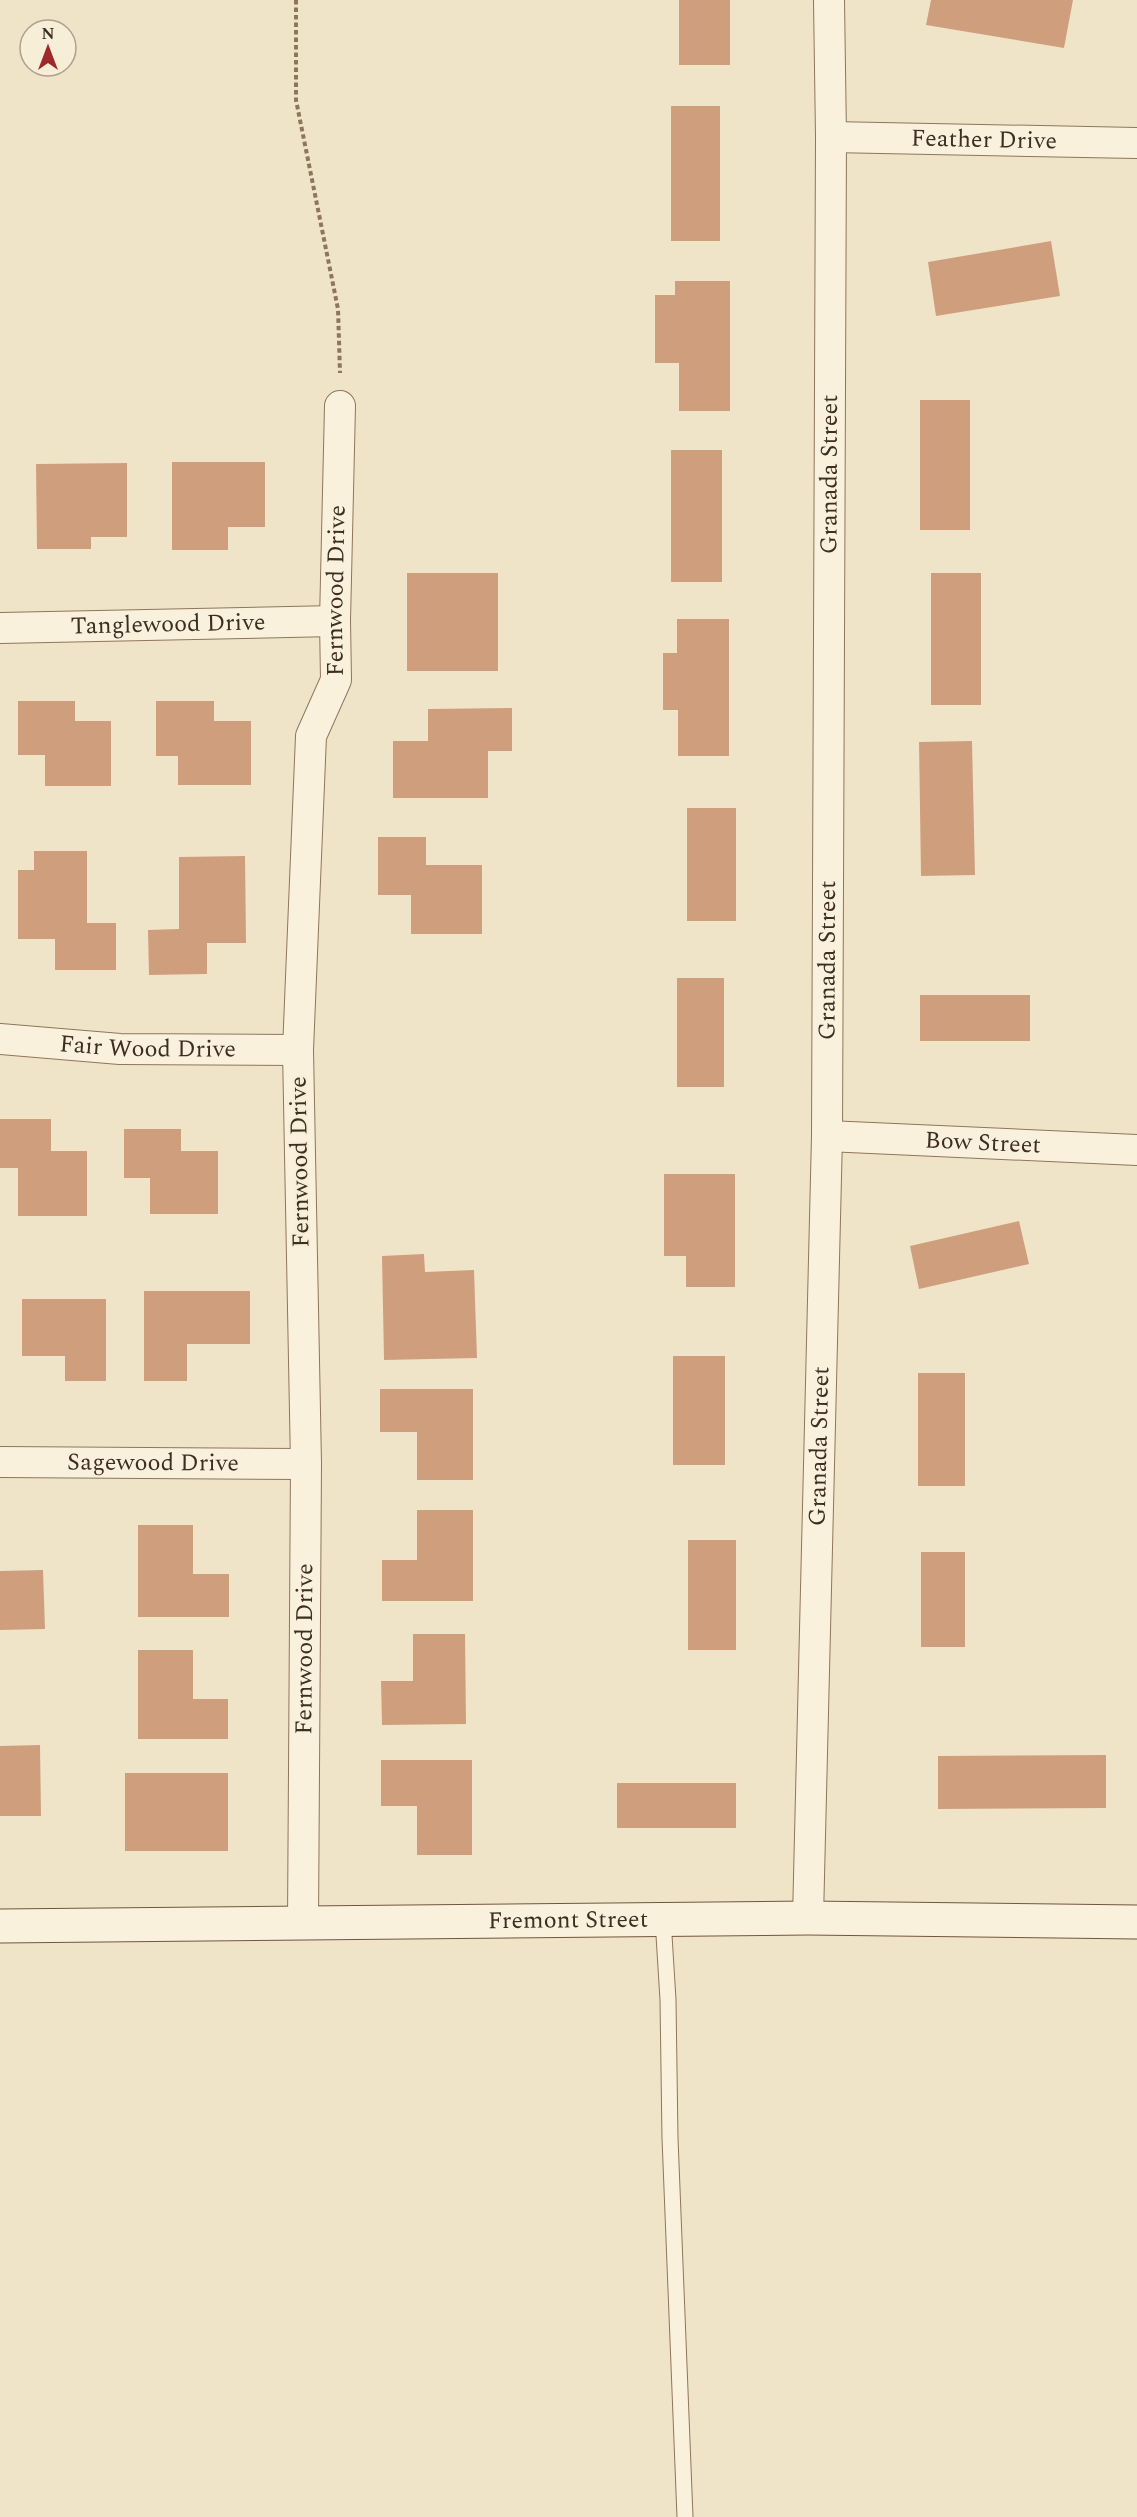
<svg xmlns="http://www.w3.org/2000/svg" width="1137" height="2517" font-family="Spectral,serif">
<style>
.building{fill:#cf9f7d}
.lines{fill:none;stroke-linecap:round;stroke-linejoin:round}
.lane-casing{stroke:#8d765c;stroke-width:17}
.street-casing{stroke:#8d765c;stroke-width:32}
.secondary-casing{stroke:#6f573f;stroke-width:35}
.path{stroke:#8d765c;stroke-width:4;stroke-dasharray:4.5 3;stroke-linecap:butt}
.lane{stroke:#faf1dc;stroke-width:15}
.street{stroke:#faf1dc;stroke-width:30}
.secondary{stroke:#faf1dc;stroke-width:33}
.labels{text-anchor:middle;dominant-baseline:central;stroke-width:4.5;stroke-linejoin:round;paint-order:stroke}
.street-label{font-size:24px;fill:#3d2e20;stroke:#f7eed8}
</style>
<rect width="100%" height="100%" fill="#f0e4c8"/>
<!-- building -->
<g class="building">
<rect x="679" y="0" width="51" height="65"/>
<path d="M931,0H1073L1064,48L926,25Z"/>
<rect x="671" y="106" width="49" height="135"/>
<path d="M1051,241L1060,296L936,316L928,262Z"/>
<path d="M675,281H730V411H679V363H655V295H675Z"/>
<rect x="920" y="400" width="50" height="130"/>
<rect x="671" y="450" width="51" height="132"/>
<path d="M172,462H265V527H228V550H172Z"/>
<path d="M127,463V537H91V549H37L36,464Z"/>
<rect x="407" y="573" width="91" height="98"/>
<rect x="931" y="573" width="50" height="132"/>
<path d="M677,619H729V756H678V710H663V653H677Z"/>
<path d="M18,701H75V721H111V786H45V755H18Z"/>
<path d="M156,701H214V721H251V785H178V756H156Z"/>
<path d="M512,708V751H488V798H393V741H428V709Z"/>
<path d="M972,741L975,875L921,876L919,742Z"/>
<rect x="687" y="808" width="49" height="113"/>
<path d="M378,837H426V865H482V934H411V895H378Z"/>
<path d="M34,851H87V923H116V970H55V939H18V870H34Z"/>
<path d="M245,856L246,943H207V974L149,975L148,930L179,929V857Z"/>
<rect x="677" y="978" width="47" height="109"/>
<rect x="920" y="995" width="110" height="46"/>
<path d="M0,1119H51V1151H87V1216H18V1168H0Z"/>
<path d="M124,1129H181V1151H218V1214H150V1178H124Z"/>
<path d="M664,1174H735V1287H686V1256H664Z"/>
<path d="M1019,1221L1029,1264L919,1289L910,1246Z"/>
<path d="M424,1254L425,1272L474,1270L477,1358L384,1360L382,1256Z"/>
<path d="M144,1291H250V1344H187V1381H144Z"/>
<path d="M22,1299H106V1381H65V1356H22Z"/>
<rect x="673" y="1356" width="52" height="109"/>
<rect x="918" y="1373" width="47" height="113"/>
<path d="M380,1389H473V1480H417V1432H380Z"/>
<path d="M417,1510H473V1601H382V1560H417Z"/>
<path d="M138,1525H193V1574H229V1617H138Z"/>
<rect x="688" y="1540" width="48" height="110"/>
<rect x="921" y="1552" width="44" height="95"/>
<path d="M43,1570L45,1629L0,1630V1571Z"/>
<path d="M413,1634H465L466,1724L382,1725L381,1681H413Z"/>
<path d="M138,1650H193V1699H228V1739H138Z"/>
<path d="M40,1745L41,1816H0V1746Z"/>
<path d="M1106,1755V1808L938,1809V1756Z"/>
<path d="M381,1760H472V1855H417V1806H381Z"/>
<rect x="125" y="1773" width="103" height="78"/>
<rect x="617" y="1783" width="119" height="45"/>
</g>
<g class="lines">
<!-- lane casing -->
<g class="lane-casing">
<path id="lane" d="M663,1919L668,2000L670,2138L685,2517"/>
</g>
<!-- street casing -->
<g class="street-casing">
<g id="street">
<path id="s1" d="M831,137L1137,143"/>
<path id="s2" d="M0,628L335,621"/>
<path id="s3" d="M0,1039L120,1049L298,1050"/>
<path id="s4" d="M827,1136L1137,1150"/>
<path id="s5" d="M0,1462L306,1464"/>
<path id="s6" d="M808,1918L827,1136L831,137L829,0"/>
<path id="s7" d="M303,1923L306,1464L298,1050L311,736L336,680L335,621L340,406"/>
</g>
</g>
<!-- secondary casing -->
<g class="secondary-casing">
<g id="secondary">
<path id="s8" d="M0,1926L808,1918L1137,1922"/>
</g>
</g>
<!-- path -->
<path class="path" d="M296,0V100L338,309L340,373"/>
<!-- lane -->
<use href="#lane" class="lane"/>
<!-- street -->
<use href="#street" class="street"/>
<!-- secondary -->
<use href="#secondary" class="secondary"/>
</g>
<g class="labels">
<!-- street labels -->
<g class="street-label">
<text stroke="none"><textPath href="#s1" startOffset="153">Feather Drive</textPath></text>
<text stroke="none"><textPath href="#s6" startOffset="1444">Granada Street</textPath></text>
<text stroke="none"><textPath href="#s7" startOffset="1338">Fernwood Drive</textPath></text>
<text stroke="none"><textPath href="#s2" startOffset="168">Tanglewood Drive</textPath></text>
<text stroke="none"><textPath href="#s6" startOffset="958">Granada Street</textPath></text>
<text stroke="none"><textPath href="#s3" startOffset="148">Fair Wood Drive</textPath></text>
<text stroke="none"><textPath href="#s4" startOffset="156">Bow Street</textPath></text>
<text transform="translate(300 1162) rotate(-91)">Fernwood Drive</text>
<text stroke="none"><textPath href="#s6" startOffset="472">Granada Street</textPath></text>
<text stroke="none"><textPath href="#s5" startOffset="153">Sagewood Drive</textPath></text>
<text stroke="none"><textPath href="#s7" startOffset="274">Fernwood Drive</textPath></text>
<text stroke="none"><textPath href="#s8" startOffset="568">Fremont Street</textPath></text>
</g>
</g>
<!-- north arrow -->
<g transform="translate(48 48)"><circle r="28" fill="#f7eed8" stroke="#ada18e" stroke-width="1.5"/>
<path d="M0-4.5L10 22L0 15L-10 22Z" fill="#9e2a2b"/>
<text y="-9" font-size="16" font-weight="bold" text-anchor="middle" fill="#3d2e20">N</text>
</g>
</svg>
